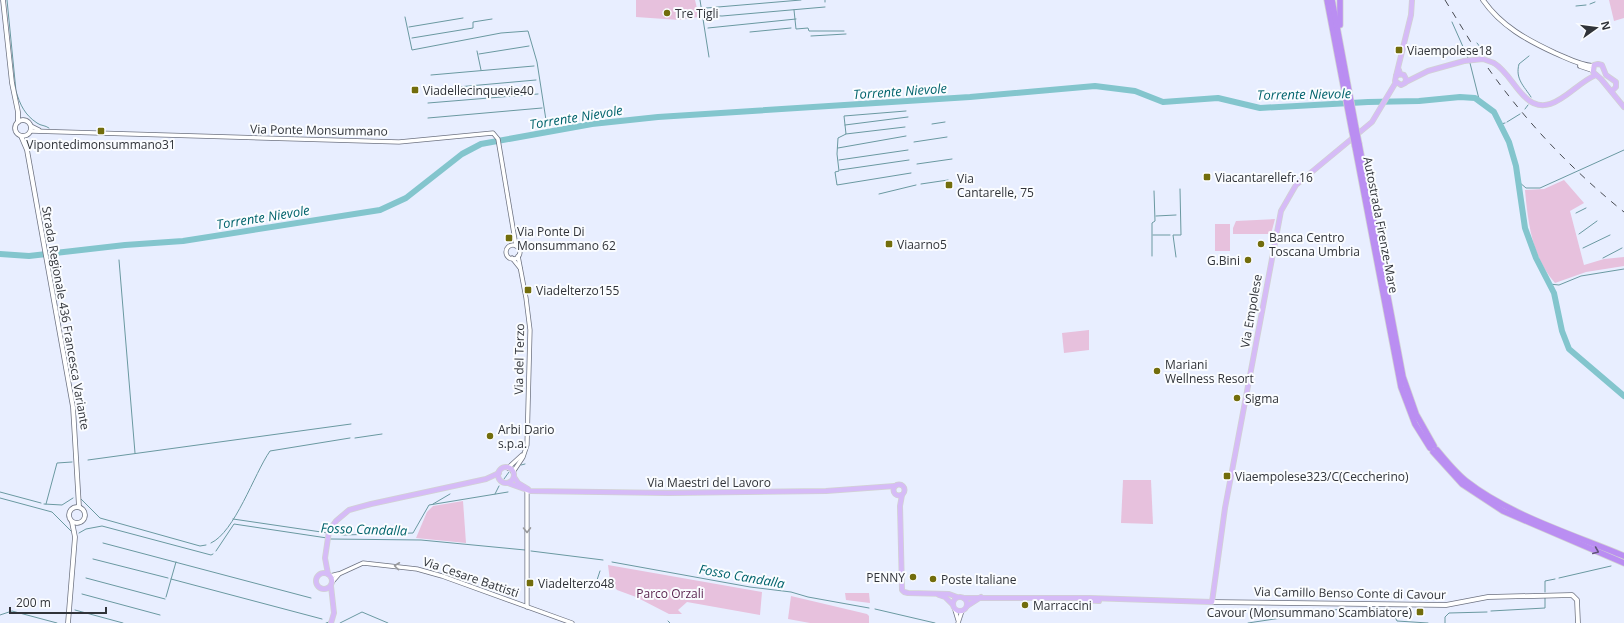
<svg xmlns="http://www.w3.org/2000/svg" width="1624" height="623" font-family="'Open Sans',sans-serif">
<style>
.green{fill:#e7c1dd}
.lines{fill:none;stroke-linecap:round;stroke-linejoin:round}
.stream{stroke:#6a99a1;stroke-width:1}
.river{stroke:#83c5cd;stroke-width:6}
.tertiary-casing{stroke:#6e7382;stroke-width:5}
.secondary-casing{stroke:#6e7382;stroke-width:5.5}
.primary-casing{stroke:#d1d2d3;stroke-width:6}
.motorway-casing{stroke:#d1d2d3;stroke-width:7}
.tertiary{stroke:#fff;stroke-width:3.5}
.secondary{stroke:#fff;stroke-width:4}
.primary{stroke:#d6bbf7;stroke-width:4.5}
.motorway{stroke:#ba8ef2;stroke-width:5.5}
.rail{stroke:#474a51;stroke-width:1;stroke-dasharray:7 7;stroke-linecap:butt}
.primary-bridge-casing{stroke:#d1d2d3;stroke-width:6;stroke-linecap:butt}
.motorway-bridge-casing{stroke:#d1d2d3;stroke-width:7;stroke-linecap:butt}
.primary-bridge{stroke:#d6bbf7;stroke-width:4.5}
.motorway-bridge{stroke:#ba8ef2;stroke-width:5.5}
.oneway{stroke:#98999c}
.oneway2{stroke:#60537a}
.poi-dot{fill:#726d0c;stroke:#fafcff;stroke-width:1.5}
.labels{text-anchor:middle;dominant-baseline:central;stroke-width:4;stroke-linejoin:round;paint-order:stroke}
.poi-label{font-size:12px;fill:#303339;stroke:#fafcff;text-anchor:start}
.street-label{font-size:12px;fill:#303339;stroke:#fafcff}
.park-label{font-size:12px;fill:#5c2651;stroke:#fafcff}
.water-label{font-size:13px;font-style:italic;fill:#00636c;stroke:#fafcff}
</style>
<rect width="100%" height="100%" fill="#e8eeff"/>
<!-- green -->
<g class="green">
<path d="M636,0H695L699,17L679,20L636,17Z"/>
<path d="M1609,0H1624V18L1614,21Z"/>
<path d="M1564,180L1584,203L1570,211L1584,265L1604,259L1624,257V266L1586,272L1555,283C1532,257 1528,223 1525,190L1544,189Z"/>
<path d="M1275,219L1271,234H1233V228L1236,221Z"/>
<rect x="1215" y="224" width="15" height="27"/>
<path d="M1089,330V350L1064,353L1062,333Z"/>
<path d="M1123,480H1151L1153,524L1121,523Z"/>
<path d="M463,501L466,543L416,538L427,512L433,506Z"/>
<path d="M608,565L762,592L760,615L687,602L678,610L682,614H669L636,597L617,590L610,581Z"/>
<path d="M845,593H869L870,603L846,600Z"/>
<path d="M791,596L867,614L869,616V623H810L788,619Z"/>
</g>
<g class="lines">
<!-- stream -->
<g class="stream">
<path d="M7,0L16,91C20,105 25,115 37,123C41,126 45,125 49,128"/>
<path d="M700,0L709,57"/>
<path d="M825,0V2"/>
<path d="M1590,4L1595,2"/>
<path d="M1576,6L1586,5"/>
<path d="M706,8L801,0"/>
<path d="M794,10L796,29L808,28L809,31H844"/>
<path d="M703,15L722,16L825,7"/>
<path d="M405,17L412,50L501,33L528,31L537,62L546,120"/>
<path d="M1452,22L1468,58"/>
<path d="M409,27L463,18"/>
<path d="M708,28L796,19"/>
<path d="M750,32L791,28"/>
<path d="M811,36L846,34"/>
<path d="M412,38L473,28V22L492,19"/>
<path d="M1477,43L1484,52H1487"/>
<path d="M477,51L481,70"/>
<path d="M479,54L529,46"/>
<path d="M1529,56L1519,64C1515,79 1524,86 1531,97"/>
<path d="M1470,63L1479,99"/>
<path d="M431,75L534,66"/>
<path d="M424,90L536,80"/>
<path d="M428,103L538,94"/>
<path d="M1525,109L1528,105"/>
<path d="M906,111L844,116L846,134L838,138L837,154L839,171L835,172L837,185L911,173"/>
<path d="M428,118L542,108"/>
<path d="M1507,122L1520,114"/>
<path d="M932,124L945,122"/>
<path d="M1501,124L1505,123"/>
<path d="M845,125L908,117"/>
<path d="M846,134L905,127"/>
<path d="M914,142L947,137"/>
<path d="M838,148L906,136"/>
<path d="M839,160L908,150"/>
<path d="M917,164L952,159"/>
<path d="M840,170L909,160"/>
<path d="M1519,182L1526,188H1540L1624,150"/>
<path d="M921,184L948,180"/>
<path d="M879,194L916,185"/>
<path d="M1576,213L1586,208"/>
<path d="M1156,216L1176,215"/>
<path d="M1579,234L1597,221"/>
<path d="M1153,235H1170"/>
<path d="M1583,248L1610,235"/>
<path d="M1152,256V223L1155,221L1154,191"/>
<path d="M1176,257L1173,235H1181L1180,189"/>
<path d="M1603,258L1622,248"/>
<path d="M119,260L135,453"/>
<path d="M1549,284L1559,285L1581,276L1624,269"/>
<path d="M355,438L382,434"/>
<path d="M88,460L351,424"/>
<path d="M521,465L525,464"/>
<path d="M504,479L509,472"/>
<path d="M0,492L41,503"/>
<path d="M495,494L499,486"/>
<path d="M0,498L52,512L72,532"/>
<path d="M81,499L100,518L200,546L206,545"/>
<path d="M44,504L62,505L73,498"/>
<path d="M46,504L57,463L72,462"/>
<path d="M433,504L450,494"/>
<path d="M233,519L328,533"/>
<path d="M79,533L86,529L102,526L211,555L213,554"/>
<path d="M331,533L343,535L413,533L429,505L508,492"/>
<path d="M330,539L421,540L525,550"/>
<path d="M103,543L311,598"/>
<path d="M211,543C235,532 254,474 270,451L350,438"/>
<path d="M216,551L234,524L327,538"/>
<path d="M531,551L603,560"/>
<path d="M93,559L168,578"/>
<path d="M612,562L750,587L791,592L808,597L869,608"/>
<path d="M86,578L165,599"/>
<path d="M1559,578L1611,566"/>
<path d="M171,579L322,619"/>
<path d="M597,580L600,571"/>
<path d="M1545,592V581L1555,579"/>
<path d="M82,594L160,615"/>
<path d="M166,597L176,562"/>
<path d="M875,609L935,623"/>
<path d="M1366,609H1391L1397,621L1428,623"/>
<path d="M75,610L123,623"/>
<path d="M1491,611L1545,608V598"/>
<path d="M0,615L12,611L57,623"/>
<path d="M668,621L670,623"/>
<path d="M326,623L329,622"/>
<path d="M340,623L362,612L388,623"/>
<path d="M1248,623L1341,609"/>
<path d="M1445,623V617L1449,613L1487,612"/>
</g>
<!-- river -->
<path class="river" d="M0,254L29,256L125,245L183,241L380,210L406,198L462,154L481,144L592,124L658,117L970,97L1095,86L1135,91L1163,102L1218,98L1260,108L1368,102L1419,101L1460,97L1475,98L1494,112L1509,142L1516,166L1525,228L1536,258L1554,293L1562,331L1569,349L1624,396"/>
<!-- tertiary casing -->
<g class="tertiary-casing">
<g id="tertiary">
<path d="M31,126L39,130"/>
<path d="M31,131L399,142L493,133L498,139L516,246"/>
<circle cx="513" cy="252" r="7"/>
<path d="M512,258L520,268"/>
<path d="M508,468L522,455"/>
<path d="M513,472L523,457L527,445L530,330L526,298L518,256"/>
<path d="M527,491V607"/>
<path d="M330,576L338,574"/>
<path d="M332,582L339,574L363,563L417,569L442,576L572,623"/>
<path d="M955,610L958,620"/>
<path d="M958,623L962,611"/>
</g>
</g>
<!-- secondary casing -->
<g class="secondary-casing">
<g id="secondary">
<path d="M3,0L12,83L18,112V122"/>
<path d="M1483,0C1501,26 1527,40 1555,53C1567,58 1579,65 1593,66"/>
<path d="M1580,66L1592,70"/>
<circle cx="23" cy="128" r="8"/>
<path d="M21,136L27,150L73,407L79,507"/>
<circle cx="77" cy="515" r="8"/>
<path d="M1212,602L1446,605L1488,597L1572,595L1577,600L1578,623"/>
<path d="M68,623L75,537L72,522"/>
</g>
</g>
<!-- primary casing -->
<g class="primary-casing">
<g id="primary">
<path d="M1494,63C1507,71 1514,87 1525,97C1550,122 1574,83 1596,75"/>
<path d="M1399,70L1400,74L1404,75L1406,79L1405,83L1401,85L1395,81L1396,76L1400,74"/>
<path d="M1396,76L1411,15L1412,0"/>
<path d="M1406,82L1428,71L1464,61"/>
<path d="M1612,91L1616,87V82L1606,75L1602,65L1598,64L1594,65L1593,72L1601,79L1624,107"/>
<circle cx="506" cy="475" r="8"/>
<path d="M514,477L518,483L528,489"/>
<path d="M508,483L530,491L669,493L826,491L895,486"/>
<circle cx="899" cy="490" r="5.5"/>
<path d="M902,495L900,506L902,590L904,592L908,593L949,594L957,597"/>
<circle cx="324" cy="581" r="8"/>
<path d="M328,574L325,558L329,531L336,521L349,510L371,504L486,479L499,473"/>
<path d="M331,586L334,613L331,623"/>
<path d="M939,595L945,597L953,605"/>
<circle cx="960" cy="604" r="7"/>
<path d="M964,598H1089L1212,602L1225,508L1281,211L1296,185L1372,122L1396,82"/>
<path d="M1081,600L1099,601"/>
<path d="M967,606L981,597"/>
</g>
</g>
<!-- motorway casing -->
<g class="motorway-casing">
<g id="motorway">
<path d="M1327,0L1352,131"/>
<path d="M1332,0L1356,129"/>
<path d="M1340,25V0"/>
<path d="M1359,144L1403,377L1416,414L1434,446"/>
<path d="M1355,146L1401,387L1415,424L1430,448"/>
<path d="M1437,450C1446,461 1455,472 1466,481C1509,515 1574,535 1624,556"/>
<path d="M1433,452L1462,484L1503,511L1624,563"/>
</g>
</g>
<!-- tertiary -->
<use href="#tertiary" class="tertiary"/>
<!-- secondary -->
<use href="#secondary" class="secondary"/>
<!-- primary -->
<use href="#primary" class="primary"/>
<!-- motorway -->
<use href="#motorway" class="motorway"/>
<!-- rail -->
<g class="rail">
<path d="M1445,0L1477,52"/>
<path d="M1488,68C1526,122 1572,170 1624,212"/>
</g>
<!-- primary-bridge casing -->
<g class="primary-bridge-casing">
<path id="primary-bridge" d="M1464,61L1483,59L1494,63"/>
</g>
<!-- motorway-bridge casing -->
<g class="motorway-bridge-casing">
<g id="motorway-bridge">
<path d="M1356,129L1359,144"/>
<path d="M1352,131L1355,146"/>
</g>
</g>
<!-- primary-bridge -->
<use href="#primary-bridge" class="primary-bridge"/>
<!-- motorway-bridge -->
<use href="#motorway-bridge" class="motorway-bridge"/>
</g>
<!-- one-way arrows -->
<defs><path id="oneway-chevron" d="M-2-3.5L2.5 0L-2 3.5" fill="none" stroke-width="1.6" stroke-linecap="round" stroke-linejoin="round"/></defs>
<g class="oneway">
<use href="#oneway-chevron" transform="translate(527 530) rotate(89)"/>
<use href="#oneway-chevron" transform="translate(397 566) rotate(-173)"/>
</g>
<use class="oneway2" href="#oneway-chevron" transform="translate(1596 551) rotate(23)"/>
<!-- markers -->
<g class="poi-dot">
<circle cx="667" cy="13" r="4"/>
<rect x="1395" y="46" width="8" height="8" rx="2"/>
<rect x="411" y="86" width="8" height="8" rx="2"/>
<rect x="97" y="127" width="8" height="8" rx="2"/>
<rect x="1203" y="173" width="8" height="8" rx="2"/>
<rect x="945" y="181" width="8" height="8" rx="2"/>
<rect x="505" y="234" width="8" height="8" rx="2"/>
<rect x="885" y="240" width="8" height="8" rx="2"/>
<circle cx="1261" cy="244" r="4"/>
<circle cx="1248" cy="260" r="4"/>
<rect x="524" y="286" width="8" height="8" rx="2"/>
<circle cx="1157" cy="371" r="4"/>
<circle cx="1237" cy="398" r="4"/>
<circle cx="490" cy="436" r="4"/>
<rect x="1223" y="472" width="8" height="8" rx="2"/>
<circle cx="913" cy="577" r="4"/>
<circle cx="933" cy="579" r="4"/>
<rect x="526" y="579" width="8" height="8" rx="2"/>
<circle cx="1025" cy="605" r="4"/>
<rect x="1416" y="608" width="8" height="8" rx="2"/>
</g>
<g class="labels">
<!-- poi labels -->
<g class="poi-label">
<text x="675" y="13">Tre Tigli</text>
<text x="1407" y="50">Viaempolese18</text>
<text x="423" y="90">Viadellecinquevie40</text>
<text x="101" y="144" text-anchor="middle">Vipontedimonsummano31</text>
<text x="1215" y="177">Viacantarellefr.16</text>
<text x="957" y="178">Via<tspan x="957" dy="14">Cantarelle, 75</tspan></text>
<text x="517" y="231">Via Ponte Di<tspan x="517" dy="14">Monsummano 62</tspan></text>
<text x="1269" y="237">Banca Centro<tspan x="1269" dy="14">Toscana Umbria</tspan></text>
<text x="897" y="244">Viaarno5</text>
<text x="1240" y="260" text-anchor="end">G.Bini</text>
<text x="536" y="290">Viadelterzo155</text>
<text x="1165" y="364">Mariani<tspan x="1165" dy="14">Wellness Resort</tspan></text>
<text x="1245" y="398">Sigma</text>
<text x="498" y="429">Arbi Dario<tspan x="498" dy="14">s.p.a.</tspan></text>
<text x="1235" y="476">Viaempolese323/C(Ceccherino)</text>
<text x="905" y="577" text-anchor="end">PENNY</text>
<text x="941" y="579">Poste Italiane</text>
<text x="538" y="583">Viadelterzo48</text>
<text x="1033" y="605">Marraccini</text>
<text x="1412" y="612" text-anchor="end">Cavour (Monsummano Scambiatore)</text>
</g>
<!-- street labels -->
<g class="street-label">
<text transform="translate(319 130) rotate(1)">Via Ponte Monsummano</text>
<text transform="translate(1381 225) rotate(79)">Autostrada Firenze-Mare</text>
<text transform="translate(1251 311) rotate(-80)">Via Empolese</text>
<text transform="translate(66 318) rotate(80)">Strada Regionale 436 Francesca Variante</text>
<text transform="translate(519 359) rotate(-89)">Via del Terzo</text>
<text x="709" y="482">Via Maestri del Lavoro</text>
<text transform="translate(471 577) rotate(19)">Via Cesare Battisti</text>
<text transform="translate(1350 593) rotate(1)">Via Camillo Benso Conte di Cavour</text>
</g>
<!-- park labels -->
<g class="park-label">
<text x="670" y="593">Parco Orzali</text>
</g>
<!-- water labels -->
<g class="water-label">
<text transform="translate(900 91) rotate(-4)">Torrente Nievole</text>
<text transform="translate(1304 94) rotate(-1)">Torrente Nievole</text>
<text transform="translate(576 117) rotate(-9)">Torrente Nievole</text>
<text transform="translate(263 217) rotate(-9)">Torrente Nievole</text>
<text transform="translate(364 529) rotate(2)">Fosso Candalla</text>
<text transform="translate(742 576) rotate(10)">Fosso Candalla</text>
</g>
</g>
<!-- north arrow -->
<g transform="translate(1596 28) rotate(76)" stroke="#fafcff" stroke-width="3" paint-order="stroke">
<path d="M0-3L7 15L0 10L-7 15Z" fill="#303339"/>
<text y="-6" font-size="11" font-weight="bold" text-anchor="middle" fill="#303339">N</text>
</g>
<!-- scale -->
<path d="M10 607v6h96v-6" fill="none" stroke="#303339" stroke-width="2"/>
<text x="16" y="607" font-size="12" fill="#303339" stroke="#fafcff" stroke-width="3" paint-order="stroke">200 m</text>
</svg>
